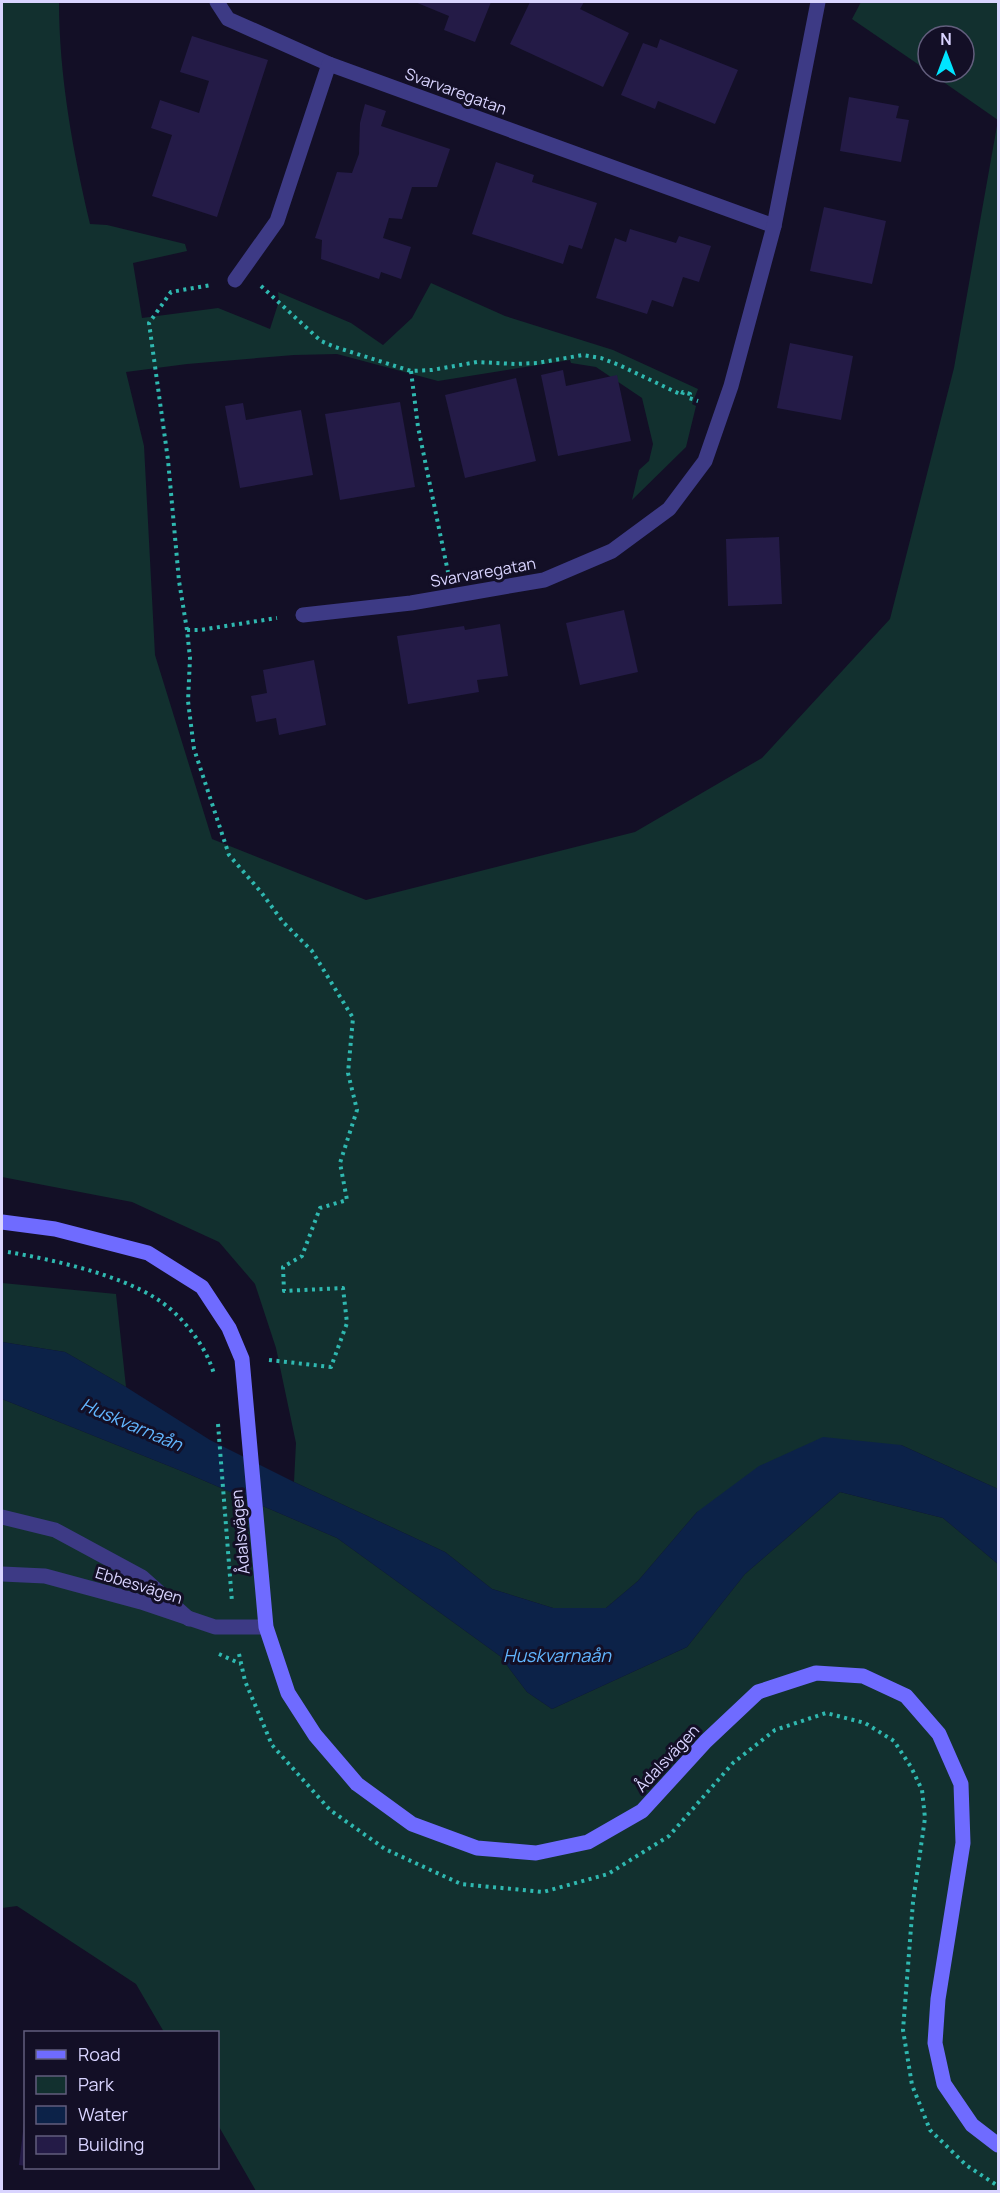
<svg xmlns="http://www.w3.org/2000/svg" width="1000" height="2193" font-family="Manrope,sans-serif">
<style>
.green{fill:#12302f}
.water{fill:#0c2248}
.building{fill:#241b47}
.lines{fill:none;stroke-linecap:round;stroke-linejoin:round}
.path{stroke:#2fb8b0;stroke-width:4;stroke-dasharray:3 4.5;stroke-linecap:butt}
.minor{stroke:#3d3a85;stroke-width:15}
.tertiary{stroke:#3d3a85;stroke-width:15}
.secondary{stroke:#6f6bff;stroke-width:15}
.labels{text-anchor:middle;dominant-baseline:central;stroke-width:6;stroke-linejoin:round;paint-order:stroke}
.street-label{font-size:16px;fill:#d9d4ff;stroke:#130f26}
.water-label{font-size:18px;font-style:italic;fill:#62b6ff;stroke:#130f26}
</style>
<rect width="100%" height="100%" fill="#130f26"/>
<!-- green -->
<g class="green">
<path d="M2,2H59C59,76 73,152 90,224L107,225L185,244L187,251L133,263L142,318L218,308L270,329L279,301L278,292L351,323L383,345L412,318L431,283L505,316L613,350L698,389L692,404L696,406L686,447L632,500L639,470L649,461L653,444L642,398L596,367L571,363L570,360L438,381L337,354L294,355L187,364L126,372L144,446L155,655L212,839L366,900L635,832L762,758L890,619L954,368L998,120L929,72H964V36H928V71L852,19L861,2H998V1489L901,1445L697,1512L638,1581L606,1608H553L492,1589L445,1552L294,1482L296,1443L276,1348L255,1284L219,1242L132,1202L2,1177Z"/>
<path d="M2,1283L116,1294L126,1387L65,1352L2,1342Z"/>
<path d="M2,1399L184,1472L337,1538L500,1656L527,1692L552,1709L687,1647L745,1574L840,1492L943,1518L998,1564V2191H256L218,2125V2032H164L136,1984L17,1906L2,1908Z"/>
</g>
<!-- water -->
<path class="water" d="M2,1342L65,1352L126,1387L210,1440L294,1482L445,1552L492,1589L553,1608H606L638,1581L697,1512L759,1466L823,1437L901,1445L998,1489V1564L943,1518L840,1492L745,1574L687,1647L552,1709L527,1692L500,1656L337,1538L184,1472L2,1399Z"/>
<!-- building -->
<g class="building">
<path d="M415,2H491L475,42L444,30L449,16Z"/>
<path d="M530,2H584L580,9L629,33L603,87L510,44Z"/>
<path d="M192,36L268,60L217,217L152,196L172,135L151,128L160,100L199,113L209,81L180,72Z"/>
<path d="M660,39L738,70L715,124L658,101L655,109L621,95L643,43L657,48Z"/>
<path d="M849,97L899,106L896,118L909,120L901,162L840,151Z"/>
<path d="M365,104L386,111L381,126L450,149L437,187H412L402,219L389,218L383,238L411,247L401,279L381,272L379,279L321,259L322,240L315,238L337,172L352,173L359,154L360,123Z"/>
<path d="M496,162L534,175L532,182L597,203L582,249L569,245L563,264L472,234Z"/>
<path d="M824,207L886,221L872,284L810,271Z"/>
<path d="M630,229L676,243L679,236L711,246L699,282L683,277L673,307L652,300L647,314L596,298L615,238L626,242Z"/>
<path d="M790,343L853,356L841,420L777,408Z"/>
<path d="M563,370L566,386L617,375L631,441L558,456L541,375Z"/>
<path d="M516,378L536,461L465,478L445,395Z"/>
<path d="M400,402L415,487L340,500L325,414Z"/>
<path d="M243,403L246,420L301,410L313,475L240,488L225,406Z"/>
<path d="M779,537L782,604L728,606L726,539Z"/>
<path d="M624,610L638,672L580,685L566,623Z"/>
<path d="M500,624L508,676L477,680L479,692L408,704L397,636L464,626L465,630Z"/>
<path d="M314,660L326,725L279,735L276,718L256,722L251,696L267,693L263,670Z"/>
<path d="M24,2123H26V2166L19,2165Z"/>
</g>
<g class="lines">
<!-- path -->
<g class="path">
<path d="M261,286L321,341L335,347L411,371L432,370L477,362L516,364L537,363L583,355L601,358L619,365L682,395L683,392L690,394L689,398L698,401"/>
<path d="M411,371L418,427L448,572"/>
<path d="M187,630L179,581L168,460L149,323L171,292L211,285"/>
<path d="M8,1252C54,1260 118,1274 157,1299C182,1315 206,1346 214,1374"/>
<path d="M269,1360L331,1367L347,1323L343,1288L284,1291L283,1267L302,1256L320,1208L347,1200L340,1163L357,1110L348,1073L353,1018L312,951L283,922L261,892L229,855L194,749L188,701L190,658L187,630H200L277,618"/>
<path d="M218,1424L232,1602"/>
<path d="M219,1654L241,1664"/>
<path d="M239,1654L245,1681L272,1745L330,1810L385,1849L461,1884L543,1892L608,1874L669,1836L733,1763L775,1730L826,1713L865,1723L894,1741L911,1767L922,1790L925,1818L913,1902L903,2030L912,2085L930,2130L966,2165L998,2186"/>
</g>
<!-- minor -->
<g class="minor">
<path d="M217,2L228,19L329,64"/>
<path d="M235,280L277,221L329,64L774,226"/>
<path d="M303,615L411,603L544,580L612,551L669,509L705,461L731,386L774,226L818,2"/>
<path d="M2,1517L55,1530L142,1577L189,1619"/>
</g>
<!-- tertiary -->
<path class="tertiary" d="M2,1574L45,1576L141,1602L215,1627H266"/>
<!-- secondary -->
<path class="secondary" d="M2,1222L55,1229L148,1253L202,1287L229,1328L242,1359L266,1627L288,1693L315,1735L357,1784L412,1824L477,1848L536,1853L588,1842L642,1811L706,1741L758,1692L816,1673L863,1676L906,1696L939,1734L961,1784L963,1843L938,1999L935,2043L944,2084L972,2125L998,2145"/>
</g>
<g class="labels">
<!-- street labels -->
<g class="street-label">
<text transform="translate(456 91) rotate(20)">Svarvaregatan</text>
<text transform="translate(483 572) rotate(-10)">Svarvaregatan</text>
<text transform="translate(240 1532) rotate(-95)">Ådalsvägen</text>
<text transform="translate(139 1585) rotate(17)">Ebbesvägen</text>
<text transform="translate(667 1758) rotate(-47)">Ådalsvägen</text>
</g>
<!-- water labels -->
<g class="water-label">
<text transform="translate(132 1424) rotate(23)">Huskvarnaån</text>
<text x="557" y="1655">Huskvarnaån</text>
</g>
</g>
<!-- border -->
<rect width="1000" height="2193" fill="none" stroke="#d9d4ff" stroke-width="6"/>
<!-- legend -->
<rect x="24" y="2031" width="195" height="138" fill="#130f26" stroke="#625e7d" stroke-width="1.5"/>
<rect x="36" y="2050" width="30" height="9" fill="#6f6bff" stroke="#625e7d" stroke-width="1.5"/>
<text x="78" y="2061" font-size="18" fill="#d9d4ff">Road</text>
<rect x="36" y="2076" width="30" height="18" fill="#12302f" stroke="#625e7d" stroke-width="1.5"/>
<text x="78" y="2091" font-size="18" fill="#d9d4ff">Park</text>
<rect x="36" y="2106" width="30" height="18" fill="#0c2248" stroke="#625e7d" stroke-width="1.5"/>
<text x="78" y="2121" font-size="18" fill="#d9d4ff">Water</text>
<rect x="36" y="2136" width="30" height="18" fill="#241b47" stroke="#625e7d" stroke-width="1.5"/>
<text x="78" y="2151" font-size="18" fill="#d9d4ff">Building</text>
<!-- north arrow -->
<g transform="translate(946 54)"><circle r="28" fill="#130f26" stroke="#625e7d" stroke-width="1.5"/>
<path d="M0-4.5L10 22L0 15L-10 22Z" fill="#00e5ff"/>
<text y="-9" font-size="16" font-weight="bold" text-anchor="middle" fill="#d9d4ff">N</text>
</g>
</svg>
